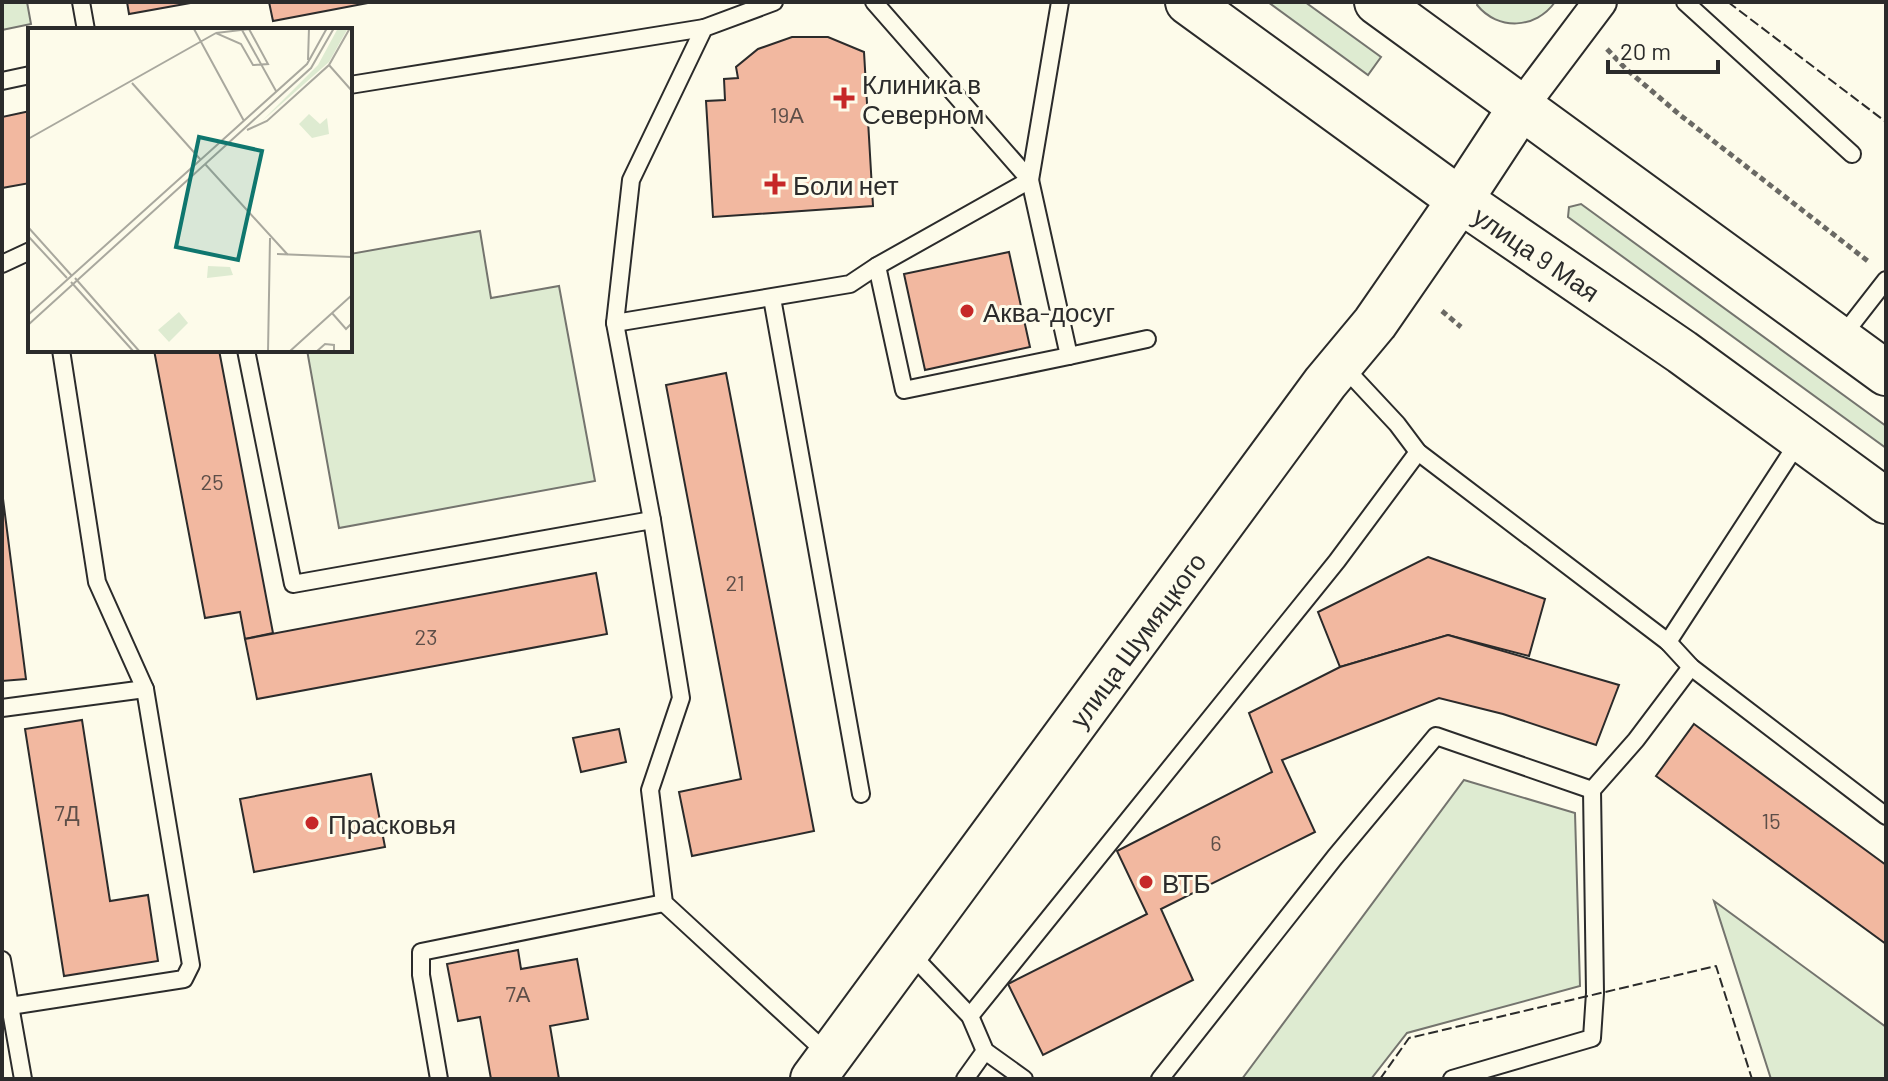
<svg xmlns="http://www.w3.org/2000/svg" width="1888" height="1081" font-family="Barlow,sans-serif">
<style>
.green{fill:#deebd1;stroke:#74746e;stroke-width:2}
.building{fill:#f2b8a0;stroke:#2b2b2b;stroke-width:2}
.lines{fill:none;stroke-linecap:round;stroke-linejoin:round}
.lane-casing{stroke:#2b2b2b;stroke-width:20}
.street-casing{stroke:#2b2b2b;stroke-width:36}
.secondary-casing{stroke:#2b2b2b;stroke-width:48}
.primary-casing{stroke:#2b2b2b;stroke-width:48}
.path{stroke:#6a6964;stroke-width:5;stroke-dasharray:6 4;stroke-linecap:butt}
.lane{stroke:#fdfbea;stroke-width:16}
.street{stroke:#fdfbea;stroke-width:32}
.secondary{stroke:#fdfbea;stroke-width:44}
.primary{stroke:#fdfbea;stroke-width:44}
.fence{stroke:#2b2b2b;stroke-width:2;stroke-dasharray:10 4;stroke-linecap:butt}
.poi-dot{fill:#c62828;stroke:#fdfbea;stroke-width:3}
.labels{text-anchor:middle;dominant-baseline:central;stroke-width:6;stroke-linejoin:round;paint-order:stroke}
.number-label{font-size:22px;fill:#5d4e48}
.poi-label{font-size:26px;fill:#2b2b2b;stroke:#fdfbea;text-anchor:start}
.street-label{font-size:26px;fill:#2b2b2b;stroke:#fdfbea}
.inset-road{fill:none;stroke:#a9a89e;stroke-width:2}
.view{fill:#0f766e;fill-opacity:0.15;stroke:#0f766e;stroke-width:4}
.inset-edge{fill:none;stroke:#2b2b2b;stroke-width:4}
</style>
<rect width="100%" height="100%" fill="#fdfbea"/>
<!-- green -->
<g class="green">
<path d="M2,2H27L31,24L2,30Z"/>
<path d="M1268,2H1305L1381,57L1368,75Z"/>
<path d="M1478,2H1555C1536,29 1498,31 1477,5Z"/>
<path d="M1581,204L1886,426V448L1568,217L1569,207Z"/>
<path d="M480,231L491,298L559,286L595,481L339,528L307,350H350V254Z"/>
<path d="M1464,780L1575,813L1580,986L1407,1033L1371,1079H1242Z"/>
<path d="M1714,901L1886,1027V1079H1771Z"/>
</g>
<!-- building -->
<g class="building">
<path d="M127,2H196L129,14Z"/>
<path d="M269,2H373L273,21Z"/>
<path d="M792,37H828L864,52L873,206L713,217L706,101L725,100L724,79L738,78L736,67L758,49Z"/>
<path d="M30,111V183L2,188V117Z"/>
<path d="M1009,252L1030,347L925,370L904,274Z"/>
<path d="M154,350H219L273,633L245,639L240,612L205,618Z"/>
<path d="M726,373L814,831L692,856L679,792L741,779L666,385Z"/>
<path d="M2,491L26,679L2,681Z"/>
<path d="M1428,557L1545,599L1529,656L1448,635L1340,667L1318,612Z"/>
<path d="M596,573L607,634L257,699L245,639Z"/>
<path d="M1448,635L1619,685L1596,745L1503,714L1439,698L1282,760L1315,832L1161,909L1193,980L1043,1055L1008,984L1147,914L1117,851L1272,772L1249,713L1340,667Z"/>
<path d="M82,720L110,901L148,895L158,961L64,976L25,729Z"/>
<path d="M1694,724L1886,865V944L1656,776Z"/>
<path d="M619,729L626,762L581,772L573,738Z"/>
<path d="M371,774L385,847L254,872L240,799Z"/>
<path d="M518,950L521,969L577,959L588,1019L550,1026L559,1079H491L480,1017L458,1021L447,964Z"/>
</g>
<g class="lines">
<!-- lane casing -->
<g class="lane-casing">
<g id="lane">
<path d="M81,2L86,30"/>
<path d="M874,2L1030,180L1069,356L904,390L877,266"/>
<path d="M1685,2L1852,154"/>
<path d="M2,81L30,75"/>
<path d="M350,85L704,28"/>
<path d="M2,264L30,251"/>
<path d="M772,298L861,794"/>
<path d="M615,323L850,284L877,266L1030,180L1060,2"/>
<path d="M1840,339L1886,280"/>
<path d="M246,350L293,584L652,520L681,698L650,790L664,903L829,1055"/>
<path d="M1069,356L1147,339"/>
<path d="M1341,364L1397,424L1418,452L1668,642L1691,667L1886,816"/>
<path d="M652,520L615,323L631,180L704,28L774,2"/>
<path d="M1668,642L1799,441"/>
<path d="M2,708L145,689"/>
<path d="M909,952L970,1016L985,1051L1024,1079"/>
<path d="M2,960L23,1079"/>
<path d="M10,1006L184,979L191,965L145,689L97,582L61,350"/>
<path d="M970,1016L1337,561L1418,452"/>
<path d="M439,1079L421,975V952L664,903"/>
<path d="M965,1079L985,1051"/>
<path d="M1160,1079L1335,857L1436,736L1592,790L1636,740L1691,667"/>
<path d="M1452,1079L1592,1038L1595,993L1592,790"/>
</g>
</g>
<!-- street casing -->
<g class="street-casing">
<path id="street" d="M1521,107L1600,2"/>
</g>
<!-- secondary casing -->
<g class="secondary-casing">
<g id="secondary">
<path id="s1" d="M813,1079L1325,383L1375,323L1460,200"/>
</g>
</g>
<!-- primary casing -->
<g class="primary-casing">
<g id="primary">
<path id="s2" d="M1188,2L1460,200L1682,352L1886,501"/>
<path d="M1377,2L1886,373"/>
<path d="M1460,200L1521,107"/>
</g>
</g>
<!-- path -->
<g class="path">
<path d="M1607,49L1626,69L1680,115L1869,262"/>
<path d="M1442,311L1461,327"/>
</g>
<!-- lane -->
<use href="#lane" class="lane"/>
<!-- street -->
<use href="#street" class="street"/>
<!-- secondary -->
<use href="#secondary" class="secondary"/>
<!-- primary -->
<use href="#primary" class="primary"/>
<!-- fence -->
<g class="fence">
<path d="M1728,2L1886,122"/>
<path d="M1380,1079L1409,1038L1716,966L1752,1079"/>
</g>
</g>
<!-- markers -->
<g class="poi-dot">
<path d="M840 86h8v8h8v8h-8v8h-8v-8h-8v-8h8z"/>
<path d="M771 172h8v8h8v8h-8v8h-8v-8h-8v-8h8z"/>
<circle cx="967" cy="311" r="8"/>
<circle cx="312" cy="823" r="8"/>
<circle cx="1146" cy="882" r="8"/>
</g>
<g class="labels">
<!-- number labels -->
<g class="number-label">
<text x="787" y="114">19А</text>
<text x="212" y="481">25</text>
<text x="735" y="582">21</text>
<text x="426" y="636">23</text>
<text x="67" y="812">7Д</text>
<text x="1771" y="820">15</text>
<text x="1216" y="842">6</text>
<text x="518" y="993">7А</text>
</g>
<!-- poi labels -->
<g class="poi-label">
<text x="862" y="83">Клиника в<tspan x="862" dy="30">Северном</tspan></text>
<text x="793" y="184">Боли нет</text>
<text x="983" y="311">Аква-досуг</text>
<text x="328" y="823">Прасковья</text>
<text x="1162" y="882">ВТБ</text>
</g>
<!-- street labels -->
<g class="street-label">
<text stroke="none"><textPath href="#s2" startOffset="430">улица 9 Мая</textPath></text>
<text stroke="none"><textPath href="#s1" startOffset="546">улица Шумяцкого</textPath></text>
</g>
</g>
<!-- overview -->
<g transform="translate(28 28)">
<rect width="324" height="324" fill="#fdfbea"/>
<path d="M310,0H320L301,34L234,93L290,37ZM281,86L292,96L299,90L301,106L284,110L271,96ZM180,238L202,239L205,247L179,250ZM151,284L160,295L141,314L130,302Z" fill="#deebd1"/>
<path class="inset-road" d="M166,1L216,93M214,2L248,63M280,32L281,0M301,37L324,63M104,55L172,131M219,102L239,93L301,37L322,0M0,111L188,5L213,16L225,37L240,36L221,1L188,5M177,136L260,227M0,199L44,248M0,208L39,250M249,226L324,229M47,250L112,324M43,254L106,324M304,285L318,301L324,295M0,287L279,36L299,0M0,297L283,40L306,0M240,324L242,210M261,324L324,267M288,324L297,316L306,317V324"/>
<path class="view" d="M171,109L234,123L210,232L148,219Z"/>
<rect width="324" height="324" class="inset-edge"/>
</g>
<!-- border -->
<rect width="1888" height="1081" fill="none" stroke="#2b2b2b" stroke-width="8"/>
<!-- scale -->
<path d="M1608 60v12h110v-12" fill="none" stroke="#2b2b2b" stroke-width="4"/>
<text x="1620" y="60" font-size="24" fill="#2b2b2b" stroke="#fdfbea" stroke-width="6" paint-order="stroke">20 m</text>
</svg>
